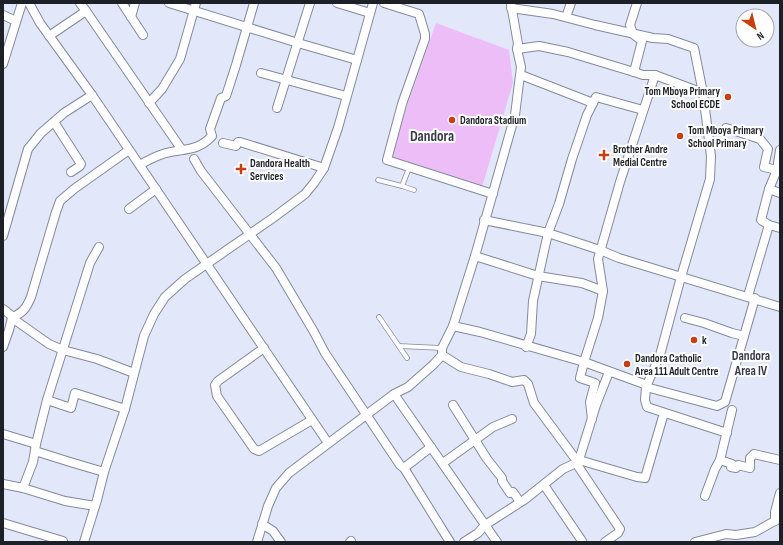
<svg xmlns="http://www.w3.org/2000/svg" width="783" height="545" font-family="'Sofia Sans Condensed',sans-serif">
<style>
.green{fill:#edbdf7}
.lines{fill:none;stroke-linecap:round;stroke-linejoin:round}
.service-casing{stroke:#848a9a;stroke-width:5.5}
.minor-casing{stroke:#848a9a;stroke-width:10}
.service{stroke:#fff;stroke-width:4}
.minor{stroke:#fff;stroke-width:8}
.poi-dot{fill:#c73f11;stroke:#fff;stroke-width:1.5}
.labels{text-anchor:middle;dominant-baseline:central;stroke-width:4;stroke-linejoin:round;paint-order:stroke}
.poi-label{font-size:11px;font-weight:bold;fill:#1d2026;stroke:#fff;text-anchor:start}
.quarter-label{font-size:13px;font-weight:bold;fill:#373b49;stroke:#fff}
.district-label{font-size:15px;font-weight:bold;fill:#373b49;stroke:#fff}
</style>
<rect width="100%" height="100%" fill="#e2e8fa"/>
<!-- green -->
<path class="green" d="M436,23L509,50L513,83L482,187L389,158Z"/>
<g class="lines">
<!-- service casing -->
<g class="service-casing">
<g id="service">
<path d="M378,180L402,186L409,168"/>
<path d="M402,186L414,190"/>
<path d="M379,317L407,358"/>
<path d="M399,346L442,348"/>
</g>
</g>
<!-- minor casing -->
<g class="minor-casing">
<g id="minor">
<path d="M29,3L40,23L92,95L328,443"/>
<path d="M80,3L86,11"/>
<path d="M122,3L143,35"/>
<path d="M169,3L298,43L357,60"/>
<path d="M337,3L370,13"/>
<path d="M384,3L419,14L425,34V39L402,104L387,160L493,194"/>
<path d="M511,8L553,14L595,25L653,38L668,39L694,48L703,93L711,156L710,179L681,277L660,355L646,387L645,400L647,407L727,433"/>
<path d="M3,15L16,21"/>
<path d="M131,17L135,3"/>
<path d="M566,17L571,3"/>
<path d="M49,36L86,11L182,150"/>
<path d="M517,49L539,46L568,52L634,72L643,75H655L703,93"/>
<path d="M3,64L22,3"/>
<path d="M634,72L642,41L633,34L630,25L637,3"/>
<path d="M261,73L346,96"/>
<path d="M521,75L593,103"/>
<path d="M149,103L162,89L180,59L196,3"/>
<path d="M277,108L310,3"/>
<path d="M54,122L81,164L80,166L71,172"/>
<path d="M726,128L760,139L768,149L764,167L777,170L769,189L761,220L769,225L748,296"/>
<path d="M223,143L236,146L238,142H240L324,168"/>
<path d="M194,159L201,171L276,268L314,332L325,353L400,465L404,468L450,542"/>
<path d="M140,165C148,160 156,156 166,153C185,148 197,152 212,136L210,129L221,98L226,96L236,65L254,3"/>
<path d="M777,170L780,150"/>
<path d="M769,189L780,193"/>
<path d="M129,209L156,189"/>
<path d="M484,220L548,233L600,250L619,258L780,307"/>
<path d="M769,225L780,228"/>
<path d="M3,236L28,149L41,133L64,113L92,95"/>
<path d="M475,256L538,276L582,283L603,291"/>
<path d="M3,309L12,316V318L49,344L63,350L97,359L134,373"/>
<path d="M12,318C23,312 26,309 31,297L56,212L60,201L74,189L129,150"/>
<path d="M685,318L704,323L732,333L744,336"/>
<path d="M453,326L480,332L584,362L598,318L603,291L598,259L620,182L655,75"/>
<path d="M3,347L9,330L12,318"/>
<path d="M526,347L531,334L533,301L548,233L559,204L572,159L587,115L596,97L643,110"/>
<path d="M264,348L218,381L215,385L217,396L254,449L259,451L312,420"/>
<path d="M442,355L461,367L489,374L512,382L524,380L528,384L534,403L574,457L579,460L637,477L645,478L664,413"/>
<path d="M394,394L497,542"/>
<path d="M47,400L71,408L75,393L125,409"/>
<path d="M453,405L487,459L502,478V481L510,493L513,492L520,502"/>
<path d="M732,410L720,460L732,464L731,467L736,468L738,465L750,468V458L754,454L780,460"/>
<path d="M592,419L590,402L595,383L580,378L584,362L644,384L646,387L717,406L725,402L755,298"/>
<path d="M3,434L36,444"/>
<path d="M35,451L70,462L104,472"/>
<path d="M443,463L493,427L512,419"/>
<path d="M576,463L620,529L618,533L605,542"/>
<path d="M404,468L431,447"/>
<path d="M3,484L23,488L65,501L95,506"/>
<path d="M544,485L582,541"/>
<path d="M23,488L33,462L36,444L47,400L90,263L99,247"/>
<path d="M705,496L715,469L720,460"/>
<path d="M775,521V512L780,493"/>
<path d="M3,523L63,541"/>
<path d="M262,524L273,531L281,542"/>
<path d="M84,542L97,500L104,472L125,409L144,336L154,314L165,297L185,279L273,218L305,194L314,183L324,168L338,128L373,3"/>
<path d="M257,542L268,506L276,488L289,473L394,394L408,387L434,364L442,355V348L453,326L475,256L515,115L521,67L517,49L518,44L511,4"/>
<path d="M350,542L351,541"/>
<path d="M464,542L478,533L485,525L524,500L563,469L576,463L579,460L596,405L609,372"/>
<path d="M695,542L726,534L736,535L755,532L780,518"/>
</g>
</g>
<!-- service -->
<use href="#service" class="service"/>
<!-- minor -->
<use href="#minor" class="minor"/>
</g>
<!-- markers -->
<g class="poi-dot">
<circle cx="728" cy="97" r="4"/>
<circle cx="452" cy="120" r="4"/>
<circle cx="680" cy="136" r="4"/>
<path d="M602 149h4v4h4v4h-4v4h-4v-4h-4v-4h4z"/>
<path d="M239 163h4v4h4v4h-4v4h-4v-4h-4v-4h4z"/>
<circle cx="694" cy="340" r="4"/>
<circle cx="627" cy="364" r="4"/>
</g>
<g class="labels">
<!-- poi labels -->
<g class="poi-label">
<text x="720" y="91" text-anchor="end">Tom Mboya Primary<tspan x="720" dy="13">School ECDE</tspan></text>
<text x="460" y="120">Dandora Stadium</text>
<text x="688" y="130">Tom Mboya Primary<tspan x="688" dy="13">School Primary</tspan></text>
<text x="613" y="149">Brother Andre<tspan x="613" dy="13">Medial Centre</tspan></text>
<text x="250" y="163">Dandora Health<tspan x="250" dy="13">Services</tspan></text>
<text x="702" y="340">k</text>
<text x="635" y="358">Dandora Catholic<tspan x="635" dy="13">Area 111 Adult Centre</tspan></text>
</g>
<!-- quarter labels -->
<g class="quarter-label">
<text x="751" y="356">Dandora<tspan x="751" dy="15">Area IV</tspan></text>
</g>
<!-- district labels -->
<g class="district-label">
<text x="432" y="136">Dandora</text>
</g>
</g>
<!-- border -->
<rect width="783" height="545" fill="none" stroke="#1d2026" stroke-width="8"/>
<!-- north arrow -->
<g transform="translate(755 28) rotate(145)"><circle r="19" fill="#ffffff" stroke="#a5a6a8"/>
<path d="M0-3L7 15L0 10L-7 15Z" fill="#c73f11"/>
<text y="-6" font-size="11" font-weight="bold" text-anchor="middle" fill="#1d2026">N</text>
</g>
</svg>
